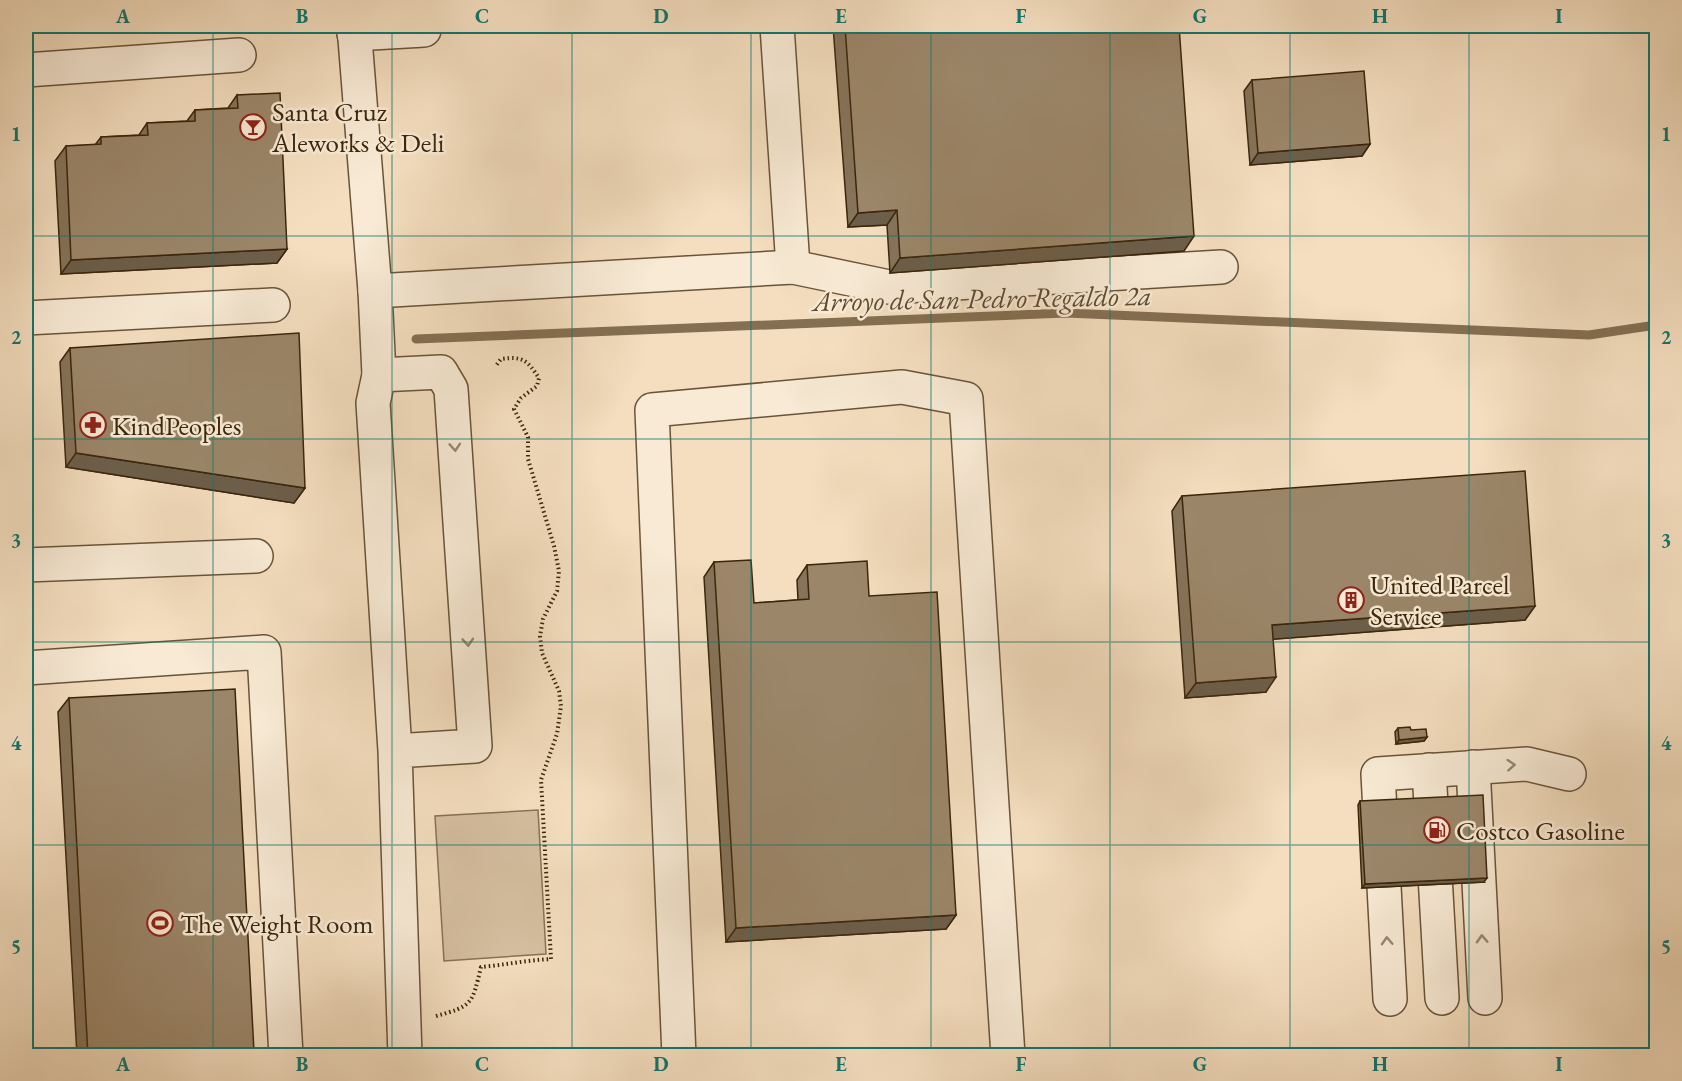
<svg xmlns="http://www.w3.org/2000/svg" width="1682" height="1081" font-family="'EB Garamond',serif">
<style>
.green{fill:#d5bfa0;stroke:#887256;stroke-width:1.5}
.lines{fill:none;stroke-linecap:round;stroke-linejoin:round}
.stream{stroke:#846f52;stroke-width:9}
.minor-casing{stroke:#695438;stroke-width:36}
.path{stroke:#3b260b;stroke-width:4;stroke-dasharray:1.5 3;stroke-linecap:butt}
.minor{stroke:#f8ead5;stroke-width:33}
.wall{fill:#85735a;stroke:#3b260b;stroke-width:1.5}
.shaded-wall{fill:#6c5e4a;stroke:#3b260b;stroke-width:1.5}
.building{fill:#9b8669;stroke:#3b260b;stroke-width:1.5}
.oneway{stroke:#9a8870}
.grid{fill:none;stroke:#0f766e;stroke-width:1.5;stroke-opacity:0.55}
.labels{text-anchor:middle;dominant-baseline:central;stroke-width:5;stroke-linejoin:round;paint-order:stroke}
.poi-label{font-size:27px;fill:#3b260b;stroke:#f8ead5;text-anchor:start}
.water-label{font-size:28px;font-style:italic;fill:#604a2f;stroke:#f8ead5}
.neatline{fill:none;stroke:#0f766e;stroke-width:2}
.grid-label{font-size:20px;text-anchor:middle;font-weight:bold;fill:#0f766e}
</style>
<rect width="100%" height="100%" fill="#f4debf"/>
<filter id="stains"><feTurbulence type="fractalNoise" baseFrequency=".00333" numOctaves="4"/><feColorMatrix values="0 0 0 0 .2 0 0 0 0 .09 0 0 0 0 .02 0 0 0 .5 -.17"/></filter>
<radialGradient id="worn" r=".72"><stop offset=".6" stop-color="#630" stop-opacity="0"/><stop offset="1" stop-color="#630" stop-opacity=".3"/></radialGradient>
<!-- green -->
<path class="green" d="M538,810L546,954L444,961L435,816Z"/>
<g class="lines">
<!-- stream -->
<path class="stream" d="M416,339L1066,313L1589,335L1656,325"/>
<!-- minor casing -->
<g class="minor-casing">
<g id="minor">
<path d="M354,26L375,291L379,375"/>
<path d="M777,26L793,267"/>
<path d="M354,34L424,30V26"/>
<path d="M26,70L239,55"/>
<path d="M375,291L793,267L889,287L1221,267"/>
<path d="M26,318L273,305"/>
<path d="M26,565L256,556"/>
<path d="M26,668L264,652L286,1056"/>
<path d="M395,751L475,746L451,389L441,372L379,375L373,403L395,751L405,1056"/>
<path d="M1473,767L1485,998"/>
<path d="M1429,770L1442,998"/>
<path d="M1390,999L1378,774L1527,764L1569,774"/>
<path d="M679,1056L652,410L902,387L966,399L1008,1056"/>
</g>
</g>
<!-- path -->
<path class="path" d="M436,1016C473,1006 472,1004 481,967C505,965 527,960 551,959L541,780L557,734L561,706L559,691L542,653L540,636L543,619L557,591L559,571L554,546L528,459V437L514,409L521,398L537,386L539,378C527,360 523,356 501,359L495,367"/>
<!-- minor -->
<use href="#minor" class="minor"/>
</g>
<!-- wall -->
<g class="wall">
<path d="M833,26H1179L1184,251L890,273L887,225L848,227Z"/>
<path d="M1252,80L1370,144L1362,156L1250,165L1244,91Z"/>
<path d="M237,95L287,249L277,263L61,274L55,161L66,146L95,145L101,137L139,135L147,123L187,121L195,110L228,108Z"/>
<path d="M70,348L305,488L294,503L66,467L60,362Z"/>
<path d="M1182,496L1535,606L1525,620L1273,639L1266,692L1185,698L1172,511Z"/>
<path d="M714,562L754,603L798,600L797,580L807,565L869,596L956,915L946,929L726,942L704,577Z"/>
<path d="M69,698L254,1052L251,1056H77L58,712Z"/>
<path d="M1398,728L1411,730L1427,737L1424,741L1396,744L1395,732Z"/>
<path d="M1360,801L1484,882L1362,888L1358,805Z"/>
</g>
<!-- shaded-wall -->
<g class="shaded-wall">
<path d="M1370,144L1362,156L1250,165L1258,153Z"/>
<path d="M897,210L887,225L848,227L858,213Z"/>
<path d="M1194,236L1184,251L890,273L900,258Z"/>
<path d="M287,249L277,263L61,274L71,260Z"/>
<path d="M76,453L305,488L294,503L66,467Z"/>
<path d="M1535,606L1525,620L1262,640L1272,625Z"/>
<path d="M1276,677L1266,692L1185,698L1196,683Z"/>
<path d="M1427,737L1424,741L1396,744L1399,740Z"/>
<path d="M1487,878L1484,882L1362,888L1365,884Z"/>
<path d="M956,915L946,929L726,942L736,928Z"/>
<path d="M254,1052L251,1056H183Z"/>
</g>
<!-- building -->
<g class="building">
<path d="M845,26H1179L1194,236L900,258L897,210L858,213Z"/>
<path d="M1364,71L1370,144L1258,153L1252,80Z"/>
<path d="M280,93L287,249L71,260L66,146L101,144V137L148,135L147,123L195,121V110L238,108L237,95Z"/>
<path d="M299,333L305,488L76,453L70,348Z"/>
<path d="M1525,471L1535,606L1272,625L1276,677L1196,683L1182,496Z"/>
<path d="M751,560L754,603L809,599L807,565L867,561L869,596L937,592L956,915L736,928L714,562Z"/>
<path d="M235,689L254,1052L183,1056H88L69,698Z"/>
<path d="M1410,727L1411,730L1426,729L1427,737L1399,740L1398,728Z"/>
<path d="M1483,795L1487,878L1365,884L1360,801Z"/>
</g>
<!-- one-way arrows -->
<defs><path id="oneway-chevron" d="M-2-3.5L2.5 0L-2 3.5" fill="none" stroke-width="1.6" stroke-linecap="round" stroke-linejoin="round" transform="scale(1.5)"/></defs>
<g class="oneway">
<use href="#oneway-chevron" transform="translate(455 447) rotate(86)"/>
<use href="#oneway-chevron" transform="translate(468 642) rotate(86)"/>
<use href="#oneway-chevron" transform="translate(1511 765) rotate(-4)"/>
<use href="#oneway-chevron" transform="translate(1482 939) rotate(-93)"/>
<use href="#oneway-chevron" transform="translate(1387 941) rotate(-93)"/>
</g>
<!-- grid -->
<path class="grid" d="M213,26V1056M392,26V1056M572,26V1056M751,26V1056M931,26V1056M1110,26V1056M1290,26V1056M1469,26V1056M26,236H1656M26,439H1656M26,642H1656M26,845H1656"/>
<!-- icons -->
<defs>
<g id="bar-ring" transform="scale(1.35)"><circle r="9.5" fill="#f8ead5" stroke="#8f2418" stroke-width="1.5"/><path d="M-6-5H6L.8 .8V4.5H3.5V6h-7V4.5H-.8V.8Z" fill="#8f2418"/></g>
<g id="pharmacy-ring" transform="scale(1.35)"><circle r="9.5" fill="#f8ead5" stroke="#8f2418" stroke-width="1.5"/><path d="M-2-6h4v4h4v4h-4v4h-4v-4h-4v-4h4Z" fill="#8f2418"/></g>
<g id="building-ring" transform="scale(1.35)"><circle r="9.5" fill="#f8ead5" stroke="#8f2418" stroke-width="1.5"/><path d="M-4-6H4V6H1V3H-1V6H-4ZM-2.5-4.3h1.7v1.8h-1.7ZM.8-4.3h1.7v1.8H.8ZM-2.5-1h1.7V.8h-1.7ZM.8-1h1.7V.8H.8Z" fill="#8f2418"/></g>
<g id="fuel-ring" transform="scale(1.35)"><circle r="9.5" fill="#f8ead5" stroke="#8f2418" stroke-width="1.5"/><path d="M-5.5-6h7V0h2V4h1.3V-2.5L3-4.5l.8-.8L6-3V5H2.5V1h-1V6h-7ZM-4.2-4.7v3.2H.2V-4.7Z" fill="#8f2418"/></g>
<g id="stadium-ring" transform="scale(1.35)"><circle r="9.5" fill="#f8ead5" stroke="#8f2418" stroke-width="1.5"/><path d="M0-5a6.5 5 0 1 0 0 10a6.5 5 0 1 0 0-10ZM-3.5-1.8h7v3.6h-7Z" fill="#8f2418"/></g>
</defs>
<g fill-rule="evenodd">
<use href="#bar-ring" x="253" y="127"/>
<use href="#pharmacy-ring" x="93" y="425"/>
<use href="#building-ring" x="1351" y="600"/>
<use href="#fuel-ring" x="1437" y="830"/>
<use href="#stadium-ring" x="160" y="923"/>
</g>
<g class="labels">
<!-- poi labels -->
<g class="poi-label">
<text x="272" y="111">Santa Cruz<tspan x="272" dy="31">Aleworks &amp; Deli</tspan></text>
<text x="112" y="425">KindPeoples</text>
<text x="1370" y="584">United Parcel<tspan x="1370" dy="31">Service</tspan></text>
<text x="1456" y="830">Costco Gasoline</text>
<text x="180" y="923">The Weight Room</text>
</g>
<!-- water labels -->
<g class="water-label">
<text transform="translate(982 298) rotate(-1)">Arroyo de San Pedro Regaldo 2a</text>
</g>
</g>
<!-- margin -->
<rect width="1682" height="1081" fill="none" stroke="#f4debf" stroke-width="66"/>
<rect x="33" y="33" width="1616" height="1015" class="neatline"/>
<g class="grid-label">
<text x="123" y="23">A</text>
<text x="302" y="23">B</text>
<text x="482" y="23">C</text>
<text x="661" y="23">D</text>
<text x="841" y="23">E</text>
<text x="1021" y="23">F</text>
<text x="1200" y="23">G</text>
<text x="1380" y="23">H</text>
<text x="1559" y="23">I</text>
<text x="16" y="141">1</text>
<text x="1666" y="141">1</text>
<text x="16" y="344">2</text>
<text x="1666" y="344">2</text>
<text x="16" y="547">3</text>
<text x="1666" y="547">3</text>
<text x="16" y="750">4</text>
<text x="1666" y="750">4</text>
<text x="16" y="953">5</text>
<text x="1666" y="953">5</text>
<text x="123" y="1071">A</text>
<text x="302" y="1071">B</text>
<text x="482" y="1071">C</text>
<text x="661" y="1071">D</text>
<text x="841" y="1071">E</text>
<text x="1021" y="1071">F</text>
<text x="1200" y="1071">G</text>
<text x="1380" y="1071">H</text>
<text x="1559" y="1071">I</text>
</g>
<rect width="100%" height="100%" filter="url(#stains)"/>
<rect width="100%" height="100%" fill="url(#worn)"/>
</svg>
